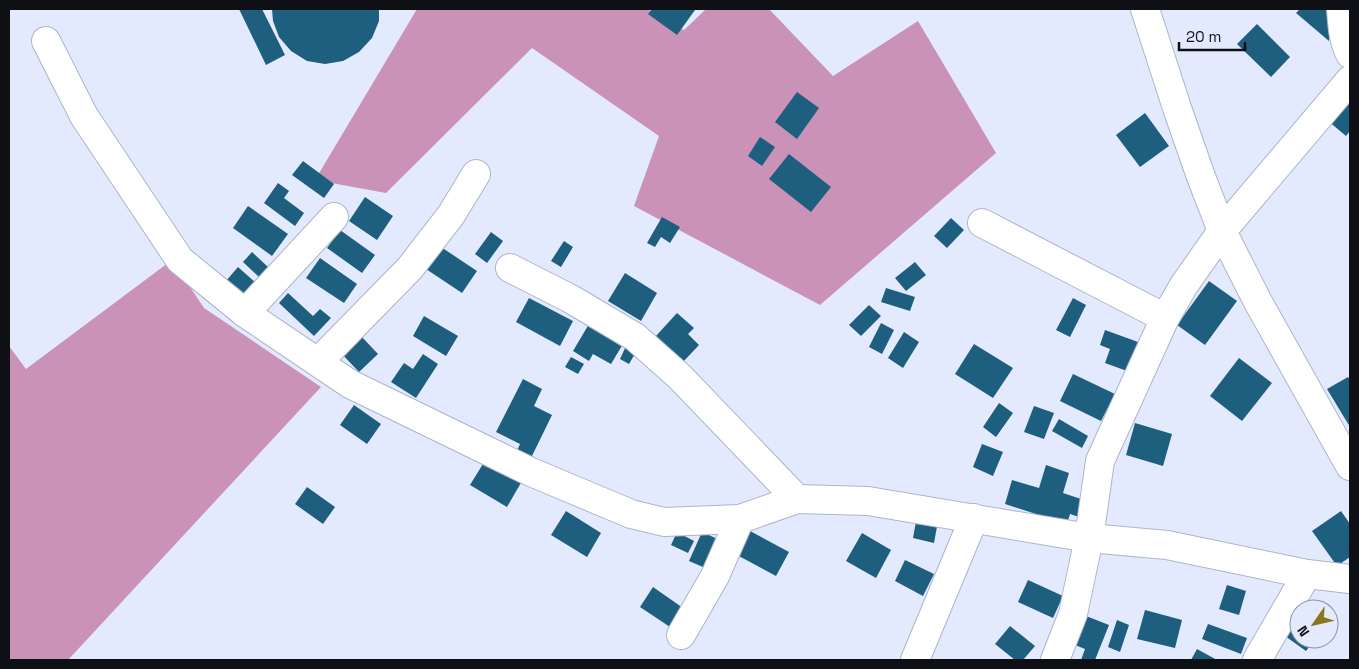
<svg xmlns="http://www.w3.org/2000/svg" width="1359" height="669" font-family="'Space Grotesk',sans-serif">
<style>
.forest{fill:#ca92b7}
.building{fill:#1e5e7f}
.lines{fill:none;stroke-linecap:round;stroke-linejoin:round}
.minor-casing{stroke:#aeb5c8;stroke-width:30}
.minor{stroke:#fff;stroke-width:28}
</style>
<rect width="100%" height="100%" fill="#e3eafe"/>
<!-- forest -->
<g class="forest">
<path d="M417,9H647L684,30L706,9H769L833,76L918,21L996,153L820,305L634,206L659,136L532,48L386,193L315,180Z"/>
<path d="M172,260L204,308L321,387L68,660H9V346L26,369Z"/>
</g>
<!-- building -->
<g class="building">
<path d="M239,9H262L285,55L266,65Z"/>
<path d="M272,9H379V21L372,38L359,52L343,61L325,64L307,61L291,51L279,37L273,21Z"/>
<path d="M652,9H694L695,10L677,35L648,14Z"/>
<path d="M1300,9H1331L1329,41L1296,13Z"/>
<path d="M1257,24L1290,57L1271,77L1237,44Z"/>
<path d="M1350,91V131L1346,136L1327,120Z"/>
<path d="M797,92L819,108L797,139L775,122Z"/>
<path d="M1145,113L1169,146L1140,167L1116,135Z"/>
<path d="M760,137L775,147L762,166L748,156Z"/>
<path d="M789,154L831,187L811,212L769,179Z"/>
<path d="M303,161L334,184L324,198L292,175Z"/>
<path d="M278,183L289,191L284,198L304,213L295,226L264,203Z"/>
<path d="M365,197L393,216L377,240L349,221Z"/>
<path d="M248,206L288,234L272,256L233,228Z"/>
<path d="M662,217L680,227L670,243L661,237L655,247L647,243Z"/>
<path d="M951,218L964,230L947,248L934,236Z"/>
<path d="M340,230L375,255L362,273L327,248Z"/>
<path d="M491,232L503,241L487,263L475,254Z"/>
<path d="M564,241L573,247L561,267L551,261Z"/>
<path d="M438,245L477,271L462,293L423,267Z"/>
<path d="M252,252L268,267L259,277L243,262Z"/>
<path d="M320,258L357,284L344,303L306,278Z"/>
<path d="M915,262L926,275L906,291L895,278Z"/>
<path d="M238,267L256,283L244,297L226,281Z"/>
<path d="M625,273L657,293L641,321L608,301Z"/>
<path d="M1209,281L1237,301L1205,345L1177,325Z"/>
<path d="M886,288L915,297L910,311L881,302Z"/>
<path d="M288,293L313,316L320,309L331,318L314,336L279,303Z"/>
<path d="M529,298L573,321L560,346L516,322Z"/>
<path d="M1073,298L1086,305L1070,337L1056,330Z"/>
<path d="M869,305L881,316L861,336L849,325Z"/>
<path d="M677,313L694,328L688,334L699,345L683,362L656,336Z"/>
<path d="M424,316L458,336L446,356L413,336Z"/>
<path d="M881,323L894,330L882,354L869,347Z"/>
<path d="M589,324L623,344L611,364L593,354L589,361L573,351Z"/>
<path d="M1105,330L1138,342L1127,371L1105,363L1110,349L1100,345Z"/>
<path d="M904,332L919,342L903,368L888,358Z"/>
<path d="M360,335L378,354L359,372L341,353Z"/>
<path d="M974,344L1013,368L993,398L955,374Z"/>
<path d="M626,346L636,352L629,364L620,359Z"/>
<path d="M423,354L438,364L416,398L391,382L404,363L413,369Z"/>
<path d="M571,357L584,364L578,374L565,367Z"/>
<path d="M1239,358L1272,383L1242,421L1210,396Z"/>
<path d="M1073,374L1115,394L1101,421L1060,401Z"/>
<path d="M1348,377L1350,380V427L1327,389Z"/>
<path d="M523,379L542,389L534,406L552,415L531,458L517,451L520,444L496,432Z"/>
<path d="M999,403L1013,413L996,437L983,427Z"/>
<path d="M354,405L381,424L367,444L340,425Z"/>
<path d="M1034,406L1054,413L1044,439L1024,432Z"/>
<path d="M1059,419L1088,436L1082,448L1052,431Z"/>
<path d="M1135,423L1172,434L1163,466L1126,455Z"/>
<path d="M982,444L1003,452L993,476L973,467Z"/>
<path d="M486,459L522,481L507,507L470,485Z"/>
<path d="M1046,465L1069,473L1063,493L1084,500L1079,517L1070,514L1067,524L1005,504L1012,480L1039,488Z"/>
<path d="M307,487L335,507L323,524L295,504Z"/>
<path d="M566,511L601,533L587,557L551,535Z"/>
<path d="M1341,511L1350,524V557L1337,566L1312,531Z"/>
<path d="M917,516L938,521L934,543L913,538Z"/>
<path d="M750,531L789,552L776,576L737,555Z"/>
<path d="M677,532L694,541L688,553L671,545Z"/>
<path d="M702,532L722,541L710,570L689,561Z"/>
<path d="M862,533L891,550L876,578L846,561Z"/>
<path d="M905,560L934,574L923,596L895,581Z"/>
<path d="M1028,580L1063,596L1053,618L1018,602Z"/>
<path d="M1227,585L1246,591L1239,615L1219,609Z"/>
<path d="M653,587L683,608L670,627L640,607Z"/>
<path d="M1145,610L1182,620L1175,648L1137,639Z"/>
<path d="M1081,614L1109,625L1095,660H1081L1085,649L1070,643Z"/>
<path d="M1299,616V639H1315L1306,651L1285,636Z"/>
<path d="M1117,620L1129,625L1120,652L1108,647Z"/>
<path d="M1208,624L1247,638L1241,654L1202,639Z"/>
<path d="M1010,626L1035,646L1023,660H1015L995,644Z"/>
<path d="M1197,649L1217,660H1191Z"/>
</g>
<g class="lines">
<!-- minor casing -->
<g class="minor-casing">
<g id="minor">
<path d="M1145,9L1177,108L1200,174L1222,231L1258,302L1350,466"/>
<path d="M1341,9C1342,23 1343,41 1350,54"/>
<path d="M46,41L84,116L180,260L245,313L350,384L531,472L631,514L664,522L740,519L797,499L868,501L1089,538L1167,545L1307,574L1350,579"/>
<path d="M982,223L1165,318"/>
<path d="M510,268L571,299L635,337L680,377L797,499"/>
<path d="M245,313L334,217"/>
<path d="M318,362L410,268L451,215L476,174"/>
<path d="M681,635L715,576L740,519"/>
<path d="M915,660L974,518"/>
<path d="M1055,660L1073,614L1089,538L1100,461L1165,318L1184,285L1222,231L1350,80"/>
<path d="M1257,660L1307,574"/>
</g>
</g>
<!-- minor -->
<use href="#minor" class="minor"/>
</g>
<!-- border -->
<rect width="1359" height="669" fill="none" stroke="#0e1016" stroke-width="20"/>
<!-- north arrow -->
<g transform="translate(1314 624) rotate(236)"><circle r="24" fill="#e3eafe" stroke="#8e93a1"/>
<path d="M0-4L9 19L0 12L-9 19Z" fill="#8a771b"/>
<text y="-8" font-size="14" font-weight="bold" text-anchor="middle" fill="#0e1016">N</text>
</g>
<!-- scale -->
<path d="M1179 42v8h66v-8" fill="none" stroke="#0e1016" stroke-width="2.5"/>
<text x="1186" y="42" font-size="15" fill="#0e1016" stroke="#e3eafe" stroke-width="4" paint-order="stroke">20 m</text>
</svg>
